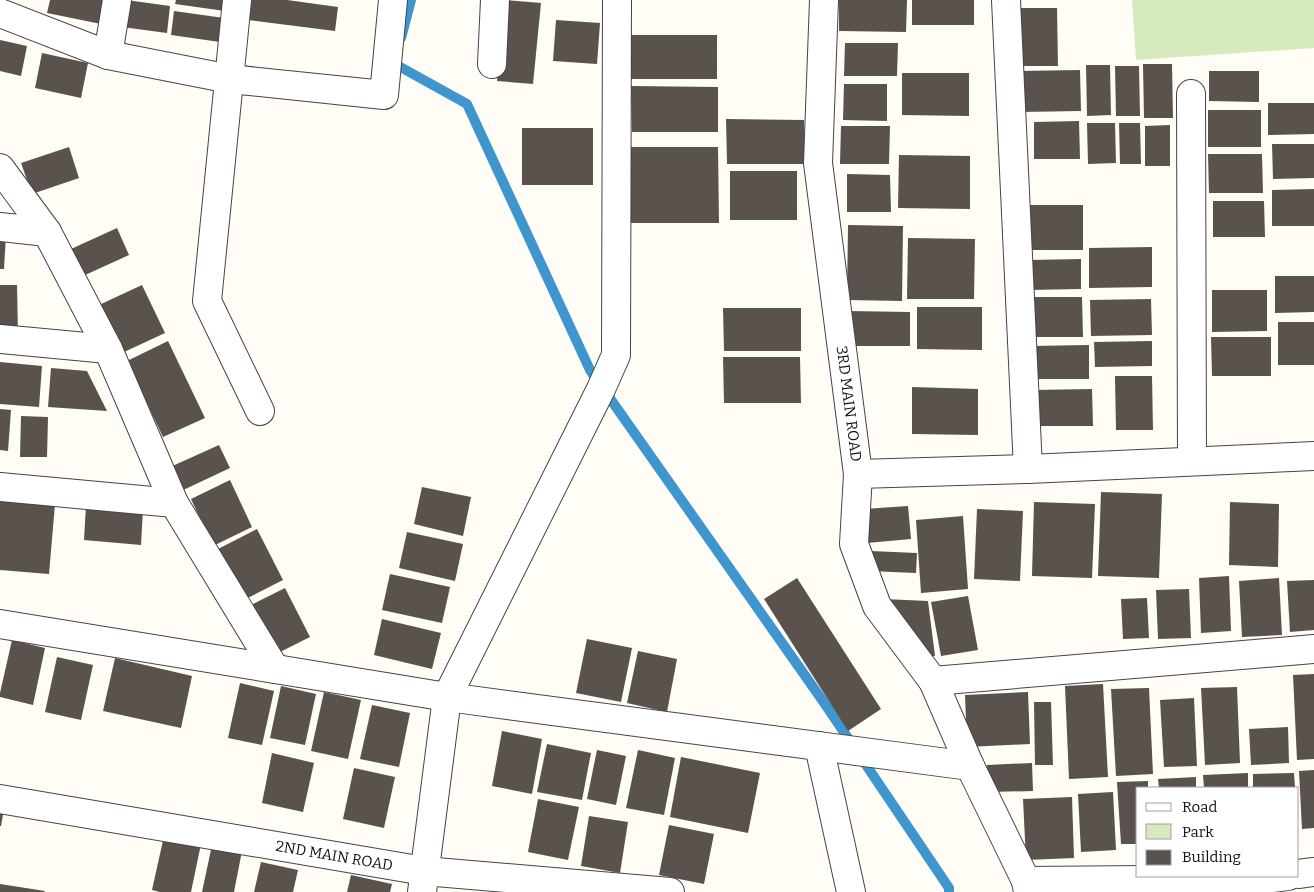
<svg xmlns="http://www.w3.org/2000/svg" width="1314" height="892" font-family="Bitter,serif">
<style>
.green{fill:#d5ebbd}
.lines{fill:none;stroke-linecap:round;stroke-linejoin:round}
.stream{stroke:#3f96cf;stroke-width:10}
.building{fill:#5a524d}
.minor-casing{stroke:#444;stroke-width:30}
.minor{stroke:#fff;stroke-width:28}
.labels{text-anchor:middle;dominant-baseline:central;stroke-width:5;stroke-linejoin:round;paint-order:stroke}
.street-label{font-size:15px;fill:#111;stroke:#fff}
</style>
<rect width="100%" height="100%" fill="#fffdf5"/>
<!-- green -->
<path class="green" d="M1132,0H1314V48L1136,60Z"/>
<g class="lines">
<!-- stream -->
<g class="stream">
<path d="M401,38L411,0"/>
<path d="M396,59L395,64L467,104L590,370L825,704L949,888V892"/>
</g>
</g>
<!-- building -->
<g class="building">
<path d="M50,0H106L101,24L47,13Z"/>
<path d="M126,0L170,6L167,33L122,27Z"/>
<path d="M176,0H227L225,11L175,4Z"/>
<path d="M252,0H287L338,7L335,31L249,20Z"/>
<path d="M504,0L541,3L533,84L497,81Z"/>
<path d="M839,0H907L906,32L839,31Z"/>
<rect x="912" y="0" width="62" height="25"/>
<path d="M1019,8H1057L1058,66H1020Z"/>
<path d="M174,11L224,18L220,42L171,35Z"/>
<path d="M556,20L600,23L597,64L553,61Z"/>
<rect x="631" y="35" width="86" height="44"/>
<path d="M0,40L27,46L21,76L0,71Z"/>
<path d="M845,43H898L897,76H844Z"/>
<path d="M42,53L88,63L81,98L35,88Z"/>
<path d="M1143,64H1172L1173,118H1144Z"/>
<path d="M1086,65H1110L1111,115L1087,116Z"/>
<path d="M1115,66H1139L1140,116H1116Z"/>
<path d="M1080,70L1081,111L1020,112L1018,71Z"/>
<path d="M1209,71H1259V102L1209,101Z"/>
<path d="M902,73H969V116L902,115Z"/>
<path d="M844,84H887V121L843,120Z"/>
<path d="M631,86L718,87V132H632Z"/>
<path d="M1268,103H1314V134L1268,135Z"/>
<rect x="1208" y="110" width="53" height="37"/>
<path d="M726,119L804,120L805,164H727Z"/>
<path d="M1079,121L1080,159H1034V122Z"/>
<path d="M1087,123H1115L1116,163L1088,164Z"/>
<path d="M1119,123H1140L1141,164H1120Z"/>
<path d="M1170,125V166H1145V126Z"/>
<path d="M841,126H890L889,164H840Z"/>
<rect x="522" y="128" width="71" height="57"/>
<path d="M1272,144H1314V178L1273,179Z"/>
<path d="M69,147L79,178L32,194L21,163Z"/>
<path d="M627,147H718L719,223H628Z"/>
<path d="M1208,154H1262L1263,193H1209Z"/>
<path d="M899,155L970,156V209L898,208Z"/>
<rect x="730" y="171" width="67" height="49"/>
<path d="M847,174L890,175L891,212H847Z"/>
<path d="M1314,189V226H1272V190Z"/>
<path d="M1213,201H1264L1265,237H1213Z"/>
<rect x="1022" y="205" width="61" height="45"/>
<path d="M848,225L903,226L902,301L847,300Z"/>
<path d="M117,228L129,255L83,276L71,249Z"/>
<path d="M0,234L6,235L4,269H0Z"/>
<path d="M908,238L975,239L974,299H907Z"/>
<path d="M1152,247V287L1089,288V248Z"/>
<path d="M1081,259V289L1029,290L1028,260Z"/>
<path d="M1275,276H1314V312L1275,313Z"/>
<path d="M0,285H17L18,336H0Z"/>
<path d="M142,285L165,333L122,353L99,305Z"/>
<path d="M1212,290H1267V331L1212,332Z"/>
<path d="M1029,297H1082L1083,337H1030Z"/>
<path d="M1151,299L1152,335L1091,336L1090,300Z"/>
<path d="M917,307H982V350L917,349Z"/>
<path d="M723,308H801V351H724Z"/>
<path d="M848,311L910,312V346H848Z"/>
<rect x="1278" y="322" width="36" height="43"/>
<path d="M1211,337H1271V376H1212Z"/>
<path d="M168,341L205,418L163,437L127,361Z"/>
<path d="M1152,341V366L1095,367L1094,342Z"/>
<path d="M1089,345V379H1031L1030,346Z"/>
<path d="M723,357H800L801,403H724Z"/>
<path d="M0,362L42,366L39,407L0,404Z"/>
<path d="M51,368L87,371L107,411L48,407Z"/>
<path d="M1115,376H1152L1153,430H1116Z"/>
<path d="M912,387L978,389V435L912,434Z"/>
<path d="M1092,389L1093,426H1033L1032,390Z"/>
<path d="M0,409L11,410L8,451L0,450Z"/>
<path d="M21,416L48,417L47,457H20Z"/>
<path d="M219,445L230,468L179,492L168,468Z"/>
<path d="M230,480L252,527L213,546L191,499Z"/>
<path d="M422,487L471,497L463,536L414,524Z"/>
<path d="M1101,492L1162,494L1159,578L1098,576Z"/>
<path d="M0,500L55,504L49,574L0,570Z"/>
<path d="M1034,502L1095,504L1092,578L1032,576Z"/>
<path d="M1230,502L1279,504L1278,567L1229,565Z"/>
<path d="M86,505L143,509L141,545L84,540Z"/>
<path d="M908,506L911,539L867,543L864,509Z"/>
<path d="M977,509L1023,511L1020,581L974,579Z"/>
<path d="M963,516L968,589L921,593L916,520Z"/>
<path d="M257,529L283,580L244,600L218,549Z"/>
<path d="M407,532L463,544L455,581L399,568Z"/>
<path d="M870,551L917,553L916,573L869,571Z"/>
<path d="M390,574L450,587L442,623L382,610Z"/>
<path d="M1229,576L1231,631L1201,633L1199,578Z"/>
<path d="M797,578L881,709L848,731L764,599Z"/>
<path d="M1279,578L1282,635L1242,637L1239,581Z"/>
<path d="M1314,580V630L1290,632L1287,581Z"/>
<path d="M285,588L310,637L270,657L245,608Z"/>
<path d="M1189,589L1191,638L1158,639L1156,590Z"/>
<path d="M968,596L978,650L941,656L931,602Z"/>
<path d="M1147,598L1149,638L1123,639L1121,599Z"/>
<path d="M884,599L928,601L935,656L920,658Z"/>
<path d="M382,619L441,633L432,669L374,655Z"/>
<path d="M587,639L632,648L621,702L576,693Z"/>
<path d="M12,640L45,648L33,705L0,697V693Z"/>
<path d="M638,651L677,659L667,712L627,703Z"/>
<path d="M57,657L93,665L81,720L45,712Z"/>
<path d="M115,658L192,676L181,728L103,711Z"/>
<path d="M1314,674V759L1297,760L1293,675Z"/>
<path d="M240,683L274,691L262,745L228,738Z"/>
<path d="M1103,684L1108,777L1069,779L1065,686Z"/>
<path d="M281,686L316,694L305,745L270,738Z"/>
<path d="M1237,687L1240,763L1205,765L1201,688Z"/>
<path d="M1149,688L1153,774L1116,776L1111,689Z"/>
<path d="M324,692L361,700L348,759L311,751Z"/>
<path d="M1028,692L1030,744L967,747L965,695Z"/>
<path d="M1194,698L1197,766L1164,767L1160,700Z"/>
<path d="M1034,702H1051L1053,765H1035Z"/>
<path d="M372,705L410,713L399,767L360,759Z"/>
<path d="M1288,727L1289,763L1251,765L1249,729Z"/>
<path d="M502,731L542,739L532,794L492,786Z"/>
<path d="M547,744L591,753L582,800L537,792Z"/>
<path d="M597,750L626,756L616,805L587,799Z"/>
<path d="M638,750L675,758L664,815L626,808Z"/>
<path d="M272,753L314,763L303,812L262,803Z"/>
<path d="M681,757L760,773L748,833L670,817Z"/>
<path d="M1032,763L1033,791L988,792L987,765Z"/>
<path d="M354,768L395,777L384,828L343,819Z"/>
<path d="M1314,770V828L1302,829L1299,771Z"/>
<path d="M1248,773V788H1204L1203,775Z"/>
<path d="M1294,773L1295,788H1253V774Z"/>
<path d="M1196,777V788H1159L1158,779Z"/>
<path d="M1148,781V788H1138V844H1121L1117,782Z"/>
<path d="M1113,792L1116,850L1081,852L1078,794Z"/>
<path d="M1072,797L1074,858L1026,860L1023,799Z"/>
<path d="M538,799L579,807L568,860L528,852Z"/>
<path d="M0,809H4L1,826H0Z"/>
<path d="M589,816L628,822L620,873L581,866Z"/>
<path d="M669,825L714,834L704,884L659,875Z"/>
<path d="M164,836L201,844L191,892H160L152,890Z"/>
<path d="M212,845L242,851L234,892H202Z"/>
<path d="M261,862L298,870L293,892H254Z"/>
<path d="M351,875L392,884L390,892H347Z"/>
<path d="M0,884L45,891L44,892H0Z"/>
</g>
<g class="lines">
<!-- minor casing -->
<g class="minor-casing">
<g id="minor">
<path d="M237,0L207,301L260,411"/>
<path id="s1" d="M824,0L818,163L858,474L1028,469L1314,456"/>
<path d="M1006,0L1028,469"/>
<path d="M0,13L108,55L230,79L384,95L393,0"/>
<path d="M108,55L117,0"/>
<path d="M492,64L495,0"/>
<path d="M1191,94L1192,461"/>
<path d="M0,168L47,232L108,349L174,503L275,669"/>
<path d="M0,227L47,232"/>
<path d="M0,339L108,349"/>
<path d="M858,474L854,544L877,606L933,681L970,766L1026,881"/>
<path d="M0,487L174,503"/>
<path d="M0,624L447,697L970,766"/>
<path d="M933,681L1314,649"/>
<path d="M819,746L851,892"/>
<path id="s2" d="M0,799L424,871L670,892"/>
<path d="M1298,874L1314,872"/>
<path d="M422,892L447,697L601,389L616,355L617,0"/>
<path d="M1028,892L1026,881L1265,879L1288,876"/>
</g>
</g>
<!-- minor -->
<use href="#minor" class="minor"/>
</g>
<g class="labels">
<!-- street labels -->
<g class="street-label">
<text stroke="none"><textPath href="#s1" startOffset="406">3RD MAIN ROAD</textPath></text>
<text stroke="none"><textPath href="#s2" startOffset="339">2ND MAIN ROAD</textPath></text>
</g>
</g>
<!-- legend -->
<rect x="1136" y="787" width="162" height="90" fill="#ffffff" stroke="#a0a0a0"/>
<rect x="1146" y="803" width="25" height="8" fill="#ffffff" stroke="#a0a0a0"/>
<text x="1182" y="812" font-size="15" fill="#111111">Road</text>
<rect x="1146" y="824" width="25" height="15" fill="#d5ebbd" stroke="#a0a0a0"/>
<text x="1182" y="837" font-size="15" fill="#111111">Park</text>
<rect x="1146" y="850" width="25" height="15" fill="#5a524d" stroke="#a0a0a0"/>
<text x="1182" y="862" font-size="15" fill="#111111">Building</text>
</svg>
